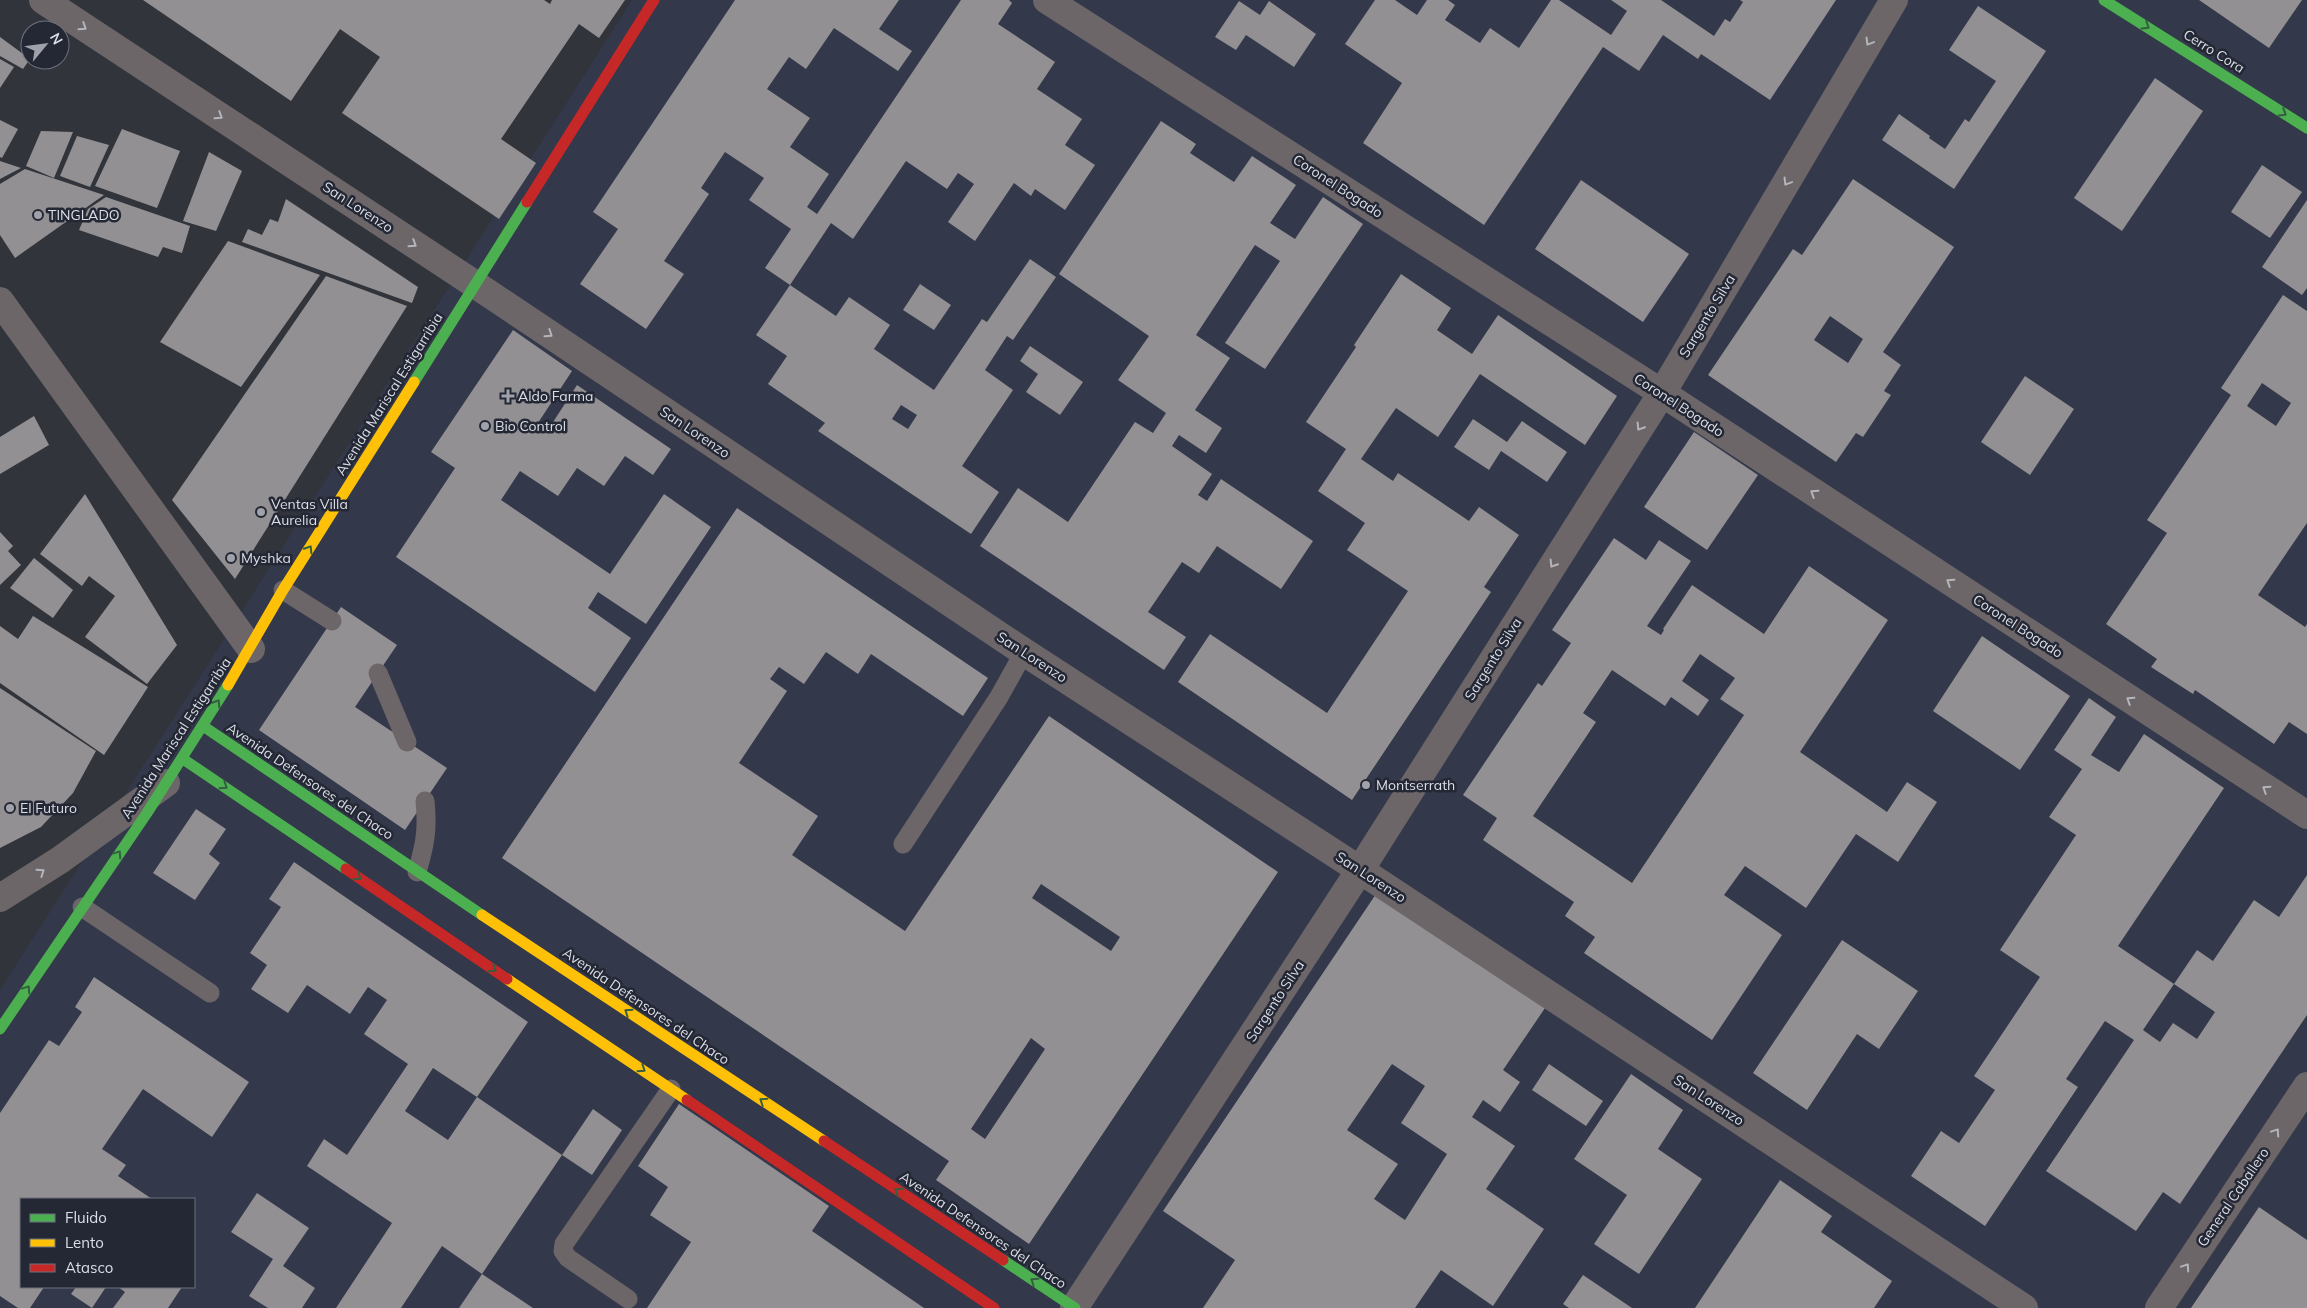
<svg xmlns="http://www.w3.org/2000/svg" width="2307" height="1308" font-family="Mulish,sans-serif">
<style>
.built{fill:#33384a;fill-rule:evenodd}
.building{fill:#939093;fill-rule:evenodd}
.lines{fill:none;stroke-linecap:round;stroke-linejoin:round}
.lane{stroke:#6c6669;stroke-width:19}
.street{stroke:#6c6669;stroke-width:28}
.fast{stroke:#4caf50;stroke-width:11}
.slow{stroke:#ffc107;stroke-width:11}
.jam{stroke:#c62828;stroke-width:11}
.oneway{stroke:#345e40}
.oneway2{stroke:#b4b4bb}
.poi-dot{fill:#a0a2ab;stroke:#242835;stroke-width:2}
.labels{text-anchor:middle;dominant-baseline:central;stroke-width:5;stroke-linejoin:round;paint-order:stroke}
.street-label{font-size:14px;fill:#dbdee7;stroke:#242835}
.poi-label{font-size:14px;fill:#dbdee7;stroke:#242835;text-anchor:start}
</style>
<rect width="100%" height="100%" fill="#31343b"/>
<!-- built -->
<path class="built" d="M632,0H2307V1308H0V990ZM21,1199H194V1287H21Z"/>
<!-- building -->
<g class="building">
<path d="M143,0H544L550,4L552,0H625L599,38L579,24L501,139L536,163L499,219L342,113L380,57L340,29L291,101Z"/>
<path d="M735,0H899L879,29L912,51L898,71L834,28L806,69L789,57L767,89L810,118L790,147L829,174L807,207L817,214L961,0H1009L1012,3L998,24L1055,62L1037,89L1082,119L1065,145L1095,165L1065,210L1035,189L1031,196L1014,183L975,241L948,222L974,184L958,173L947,189L906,161L853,239L831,223L790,285L836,316L849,297L890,325L874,349L934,390L982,319L987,322L1030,259L1056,277L1013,340L1007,336L985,370L1013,390L962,466L999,492L971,534L818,431L825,423L768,384L787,356L756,335L790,285L765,268L791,229L749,200L764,178L725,152L701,188L709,194L664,261L684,274L646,329L580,284L618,229L593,212ZM901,405L917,415L908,429L892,419Z"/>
<path d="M1375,0H1395L1417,15L1427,0H1448L1455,5L1445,20L1480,43L1490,28L1519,48L1551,0H1559L1611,35L1627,11L1611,0H1661L1714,36L1725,19L1730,22L1743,2L1740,0H1836L1770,100L1701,54L1698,59L1663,35L1639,71L1603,47L1484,225L1363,143L1402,83L1345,44Z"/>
<path d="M2199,0H2302L2269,48Z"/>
<path d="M1239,1L1260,15L1269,1L1316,34L1294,67L1246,35L1236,50L1215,37Z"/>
<path d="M1978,6L2046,51L1954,189L1882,140L1899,114L1930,136L1929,138L1945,149L1965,119L1969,122L1996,81L1949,50Z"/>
<path d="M0,37L30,59L23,69L0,56Z"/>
<path d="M0,59L14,67L0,88Z"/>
<path d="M2155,78L2203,111L2122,231L2074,198Z"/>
<path d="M0,120L18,129L2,158L0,157Z"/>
<path d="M1161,121L1196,144L1190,153L1234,182L1252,156L1296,185L1270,223L1295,239L1323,197L1363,224L1265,369L1225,343L1280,261L1255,245L1196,335L1230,358L1195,410L1222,428L1206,453L1179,435L1172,446L1212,474L1198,495L1207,501L1221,479L1313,541L1281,589L1217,546L1199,573L1182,562L1148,612L1186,637L1164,670L980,546L1018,488L1068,522L1135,422L1153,433L1166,413L1118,380L1149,336L1059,274Z"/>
<path d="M122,129L180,151L157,208L95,186Z"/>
<path d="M41,131L73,132L54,178L26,166Z"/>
<path d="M77,136L109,145L90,187L60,176Z"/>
<path d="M209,152L242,171L216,231L183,221Z"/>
<path d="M0,161L21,168L0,179Z"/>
<path d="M2262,165L2302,192L2270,238L2231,212Z"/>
<path d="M25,169L104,195L15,258L0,235V184Z"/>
<path d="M1853,179L1954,247L1883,352L1901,365L1884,391L1891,395L1863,437L1856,433L1836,462L1708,375L1793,249L1802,255ZM1830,316L1863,339L1848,363L1814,340Z"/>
<path d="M1581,180L1689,254L1643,322L1535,249Z"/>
<path d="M106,197L190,226L182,253L163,247L158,257L79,230L88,209Z"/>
<path d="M286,199L418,287L412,303L242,242L248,229L262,235L270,219L278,222Z"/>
<path d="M2307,200V288L2302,295L2262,267Z"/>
<path d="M228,241L320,275L241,387L160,342Z"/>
<path d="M1401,274L1451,308L1437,330L1472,354L1498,315L1617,396L1585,445L1480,374L1438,437L1396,408L1361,459L1393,481L1398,473L1469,521L1479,507L1519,535L1484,587L1491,592L1352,800L1178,682L1210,634L1327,713L1408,591L1347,550L1365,523L1318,491L1346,449L1306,422L1356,347L1354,345Z"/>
<path d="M326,276L407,306L235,579L172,500Z"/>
<path d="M920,284L951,305L934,330L903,310Z"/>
<path d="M2283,295L2307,311V523L2258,595L2305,627L2307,624V734L2289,722L2274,744L2195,690L2193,694L2151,667L2157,659L2106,624L2167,533L2147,520L2231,395L2221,388ZM2262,383L2291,403L2276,426L2247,406Z"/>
<path d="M513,330L572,371L536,426L546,433L577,385L671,449L653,475L625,456L604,486L577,468L558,496L520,471L501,500L610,574L664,494L711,527L646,624L598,592L588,608L631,638L595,692L396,557L455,468L431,452Z"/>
<path d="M1030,346L1083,382L1060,415L1026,392L1038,374L1020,361Z"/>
<path d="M2025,376L2074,409L2030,475L1981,442Z"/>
<path d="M34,416L49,445L0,474V437Z"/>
<path d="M1473,419L1507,442L1522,421L1567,452L1547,482L1501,451L1489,470L1454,447Z"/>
<path d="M1694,432L1758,475L1707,550L1644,507Z"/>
<path d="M85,494L177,645L147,684L85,637L115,596L89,576L82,586L40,554Z"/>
<path d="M737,508L988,678L963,716L871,654L858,674L826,652L804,684L779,667L770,679L787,691L739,763L818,816L792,855L905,931L1049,716L1278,872L1029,1244L936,1180L949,1161L502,858ZM1041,884L1120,937L1111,951L1032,898ZM1031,1038L1045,1049L985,1139L971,1129Z"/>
<path d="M0,532L13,546L8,551L21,565L0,585Z"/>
<path d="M1614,538L1646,560L1659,540L1691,561L1647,626L1661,635L1664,630L1663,629L1692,585L1764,634L1809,566L1888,620L1800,752L1887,812L1907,782L1937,802L1898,862L1856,834L1806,908L1745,866L1724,895L1782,935L1712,1040L1584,953L1595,937L1565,916L1574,902L1483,840L1497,818L1463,795L1538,683L1542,686L1571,643L1552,630ZM1700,654L1735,678L1720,699L1744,715L1632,883L1533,816L1596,722L1583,713L1612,670L1665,706L1671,697L1698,716L1709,700L1682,681Z"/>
<path d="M34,558L73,590L53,618L10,588Z"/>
<path d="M341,607L397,645L355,707L447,768L405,830L259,730Z"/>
<path d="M33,616L148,687L104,755L0,683V626L18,639Z"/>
<path d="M1982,636L2070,696L2020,770L1933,711Z"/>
<path d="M0,688L96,751L73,793L41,827L0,848Z"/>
<path d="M2089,698L2116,717L2091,755L2119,772L2144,734L2224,788L2118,946L2174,984L2143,1030L2160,1042L2173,1023L2197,1039L2215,1012L2174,984L2197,950L2213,961L2254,900L2279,917L2307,875V1015L2180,1204L2163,1192L2136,1231L2046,1171L2134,1040L2105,1021L2066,1079L2078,1087L1985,1226L1911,1176L1941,1131L1959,1143L1995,1090L1974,1076L2040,977L2000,950L2076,835L2049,817L2082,769L2054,750Z"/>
<path d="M196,809L226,829L209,854L220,863L195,900L153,873Z"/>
<path d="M294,862L528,1022L477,1097L433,1068L405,1111L448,1140L477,1097L562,1155L593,1109L622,1130L592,1175L562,1155L482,1274L442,1246L401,1308H336L392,1223L307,1166L324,1139L347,1155L408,1064L364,1034L387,1000L368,987L350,1014L307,985L288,1013L251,989L267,965L250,953L281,907L269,899Z"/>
<path d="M1376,894L1545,1008L1503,1070L1520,1082L1500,1112L1483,1100L1472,1117L1515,1146L1486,1189L1544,1229L1493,1306L1441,1270L1415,1308H1203L1235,1260L1163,1211ZM1392,1064L1425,1086L1401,1123L1447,1154L1405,1220L1374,1199L1398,1164L1347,1130Z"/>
<path d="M1842,940L1918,991L1879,1049L1857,1034L1807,1110L1753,1073Z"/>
<path d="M94,977L249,1082L212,1137L143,1089L102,1149L126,1165L118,1176L152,1199H21V1287H44L30,1308H18L0,1296V1113L49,1040L59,1046L82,1012L75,1007Z"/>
<path d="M1549,1064L1603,1101L1586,1126L1532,1090Z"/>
<path d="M1631,1074L1683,1110L1658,1149L1702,1179L1639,1274L1594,1244L1627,1195L1574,1159Z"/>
<path d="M679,1104L829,1206L812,1231L924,1308H647L691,1242L650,1215L668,1187L638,1166Z"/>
<path d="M1780,1180L1832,1216L1821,1232L1892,1281L1874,1308H1695Z"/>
<path d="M257,1193L309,1228L283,1266L315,1288L302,1308H268L249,1296L273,1259L231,1232Z"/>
<path d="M2259,1207L2307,1240V1308H2191Z"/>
<path d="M482,1274L533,1308H459Z"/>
<path d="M1583,1275L1632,1308H1569L1563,1304Z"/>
<path d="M76,1287H106L92,1308L71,1294Z"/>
<path d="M118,1287H182L168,1308H113L125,1292Z"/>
</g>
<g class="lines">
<!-- lane -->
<g class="lane">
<path d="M283,590L332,621"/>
<path d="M378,673L407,742"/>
<path d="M903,844L999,697L1024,652"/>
<path d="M417,872C425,845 428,829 425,801"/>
<path d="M82,907L210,993"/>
<path d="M628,1299L568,1258L563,1251L564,1244L671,1089"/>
</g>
<!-- street -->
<g class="street">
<path d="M43,0L476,285L1024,652L1360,870L2024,1308"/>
<path d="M1047,0L1662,393L2307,815"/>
<path d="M0,301L251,649"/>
<path d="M0,898L60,860L166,783"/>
<path d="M1074,1308L1360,870L1662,393L1894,0"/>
<path d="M2159,1308L2307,1086"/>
</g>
<!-- fast -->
<g class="fast">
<path d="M2104,0L2307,128"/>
<path d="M414,382L527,202"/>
<path d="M203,726L482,915"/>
<path d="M183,759L346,869"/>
<path d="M0,1029L147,813L228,685"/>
<path d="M1003,1260L1075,1308"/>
</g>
<!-- slow -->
<g class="slow">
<path d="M228,685L283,590L414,382"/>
<path d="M482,915L824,1141"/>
<path d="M507,979L687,1100"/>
</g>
<!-- jam -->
<g class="jam">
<path d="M527,202L654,0"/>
<path d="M346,869L507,979"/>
<path d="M687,1100L994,1308"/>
<path d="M824,1141L1003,1260"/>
</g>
</g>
<!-- one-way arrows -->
<defs><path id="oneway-chevron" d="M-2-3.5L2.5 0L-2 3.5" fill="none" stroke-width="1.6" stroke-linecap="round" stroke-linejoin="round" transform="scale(1.25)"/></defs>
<g class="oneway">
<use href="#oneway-chevron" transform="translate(2146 26) rotate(32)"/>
<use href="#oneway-chevron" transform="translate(2283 113) rotate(32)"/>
<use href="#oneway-chevron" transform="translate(309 549) rotate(-58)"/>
<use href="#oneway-chevron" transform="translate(217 703) rotate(-57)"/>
<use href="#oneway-chevron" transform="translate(224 786) rotate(34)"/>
<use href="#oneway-chevron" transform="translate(118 854) rotate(-56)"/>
<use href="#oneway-chevron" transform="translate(358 877) rotate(34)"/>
<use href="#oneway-chevron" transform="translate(493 969) rotate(34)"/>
<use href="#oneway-chevron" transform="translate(27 989) rotate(-56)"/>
<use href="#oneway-chevron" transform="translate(628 1012) rotate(-146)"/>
<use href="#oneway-chevron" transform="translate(642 1069) rotate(34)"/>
<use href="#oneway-chevron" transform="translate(763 1101) rotate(-146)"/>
<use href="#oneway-chevron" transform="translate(898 1191) rotate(-146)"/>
<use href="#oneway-chevron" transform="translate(1034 1281) rotate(-146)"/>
</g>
<g class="oneway2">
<use href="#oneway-chevron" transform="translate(83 27) rotate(33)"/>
<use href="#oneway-chevron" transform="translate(1869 42) rotate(121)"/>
<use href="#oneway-chevron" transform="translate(219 116) rotate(33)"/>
<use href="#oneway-chevron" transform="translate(1787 182) rotate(121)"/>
<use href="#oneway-chevron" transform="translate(413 244) rotate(33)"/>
<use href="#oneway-chevron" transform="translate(549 334) rotate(34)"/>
<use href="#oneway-chevron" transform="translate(1640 427) rotate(122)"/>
<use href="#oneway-chevron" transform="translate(1814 493) rotate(-147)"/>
<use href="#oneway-chevron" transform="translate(1553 564) rotate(122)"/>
<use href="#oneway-chevron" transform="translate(1950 582) rotate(-147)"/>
<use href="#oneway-chevron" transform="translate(2130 700) rotate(-147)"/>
<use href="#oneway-chevron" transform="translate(2266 789) rotate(-147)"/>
<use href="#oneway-chevron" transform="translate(41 872) rotate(-34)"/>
<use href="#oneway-chevron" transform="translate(2276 1132) rotate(-56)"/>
<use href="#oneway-chevron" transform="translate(2186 1267) rotate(-56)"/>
</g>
<!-- markers -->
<g class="poi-dot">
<circle cx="38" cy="215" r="5"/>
<path d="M505.5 388.5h5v5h5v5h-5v5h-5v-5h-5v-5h5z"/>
<circle cx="485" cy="426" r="5"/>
<circle cx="261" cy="512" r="5"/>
<circle cx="231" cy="558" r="5"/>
<circle cx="1366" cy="785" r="5"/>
<circle cx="10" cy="808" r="5"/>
</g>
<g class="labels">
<!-- street labels -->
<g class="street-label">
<text transform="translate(2214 51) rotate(32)">Cerro Cora</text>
<text transform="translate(1338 186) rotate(33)">Coronel Bogado</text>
<text transform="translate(358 207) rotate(33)">San Lorenzo</text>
<text transform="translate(1707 316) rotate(-59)">Sargento Silva</text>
<text transform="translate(389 394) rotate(-58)">Avenida Mariscal Estigarribia</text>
<text transform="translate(1679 405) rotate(33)">Coronel Bogado</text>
<text transform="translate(695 432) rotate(34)">San Lorenzo</text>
<text transform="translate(2018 626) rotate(33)">Coronel Bogado</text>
<text transform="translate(1032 657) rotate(33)">San Lorenzo</text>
<text transform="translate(1493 659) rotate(-58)">Sargento Silva</text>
<text transform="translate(176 738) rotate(-57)">Avenida Mariscal Estigarribia</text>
<text transform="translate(310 781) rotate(34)">Avenida Defensores del Chaco</text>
<text transform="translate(1371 877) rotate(33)">San Lorenzo</text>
<text transform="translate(1275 1001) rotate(-57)">Sargento Silva</text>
<text transform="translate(646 1006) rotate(34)">Avenida Defensores del Chaco</text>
<text transform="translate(1709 1100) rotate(33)">San Lorenzo</text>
<text transform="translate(2233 1197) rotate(-56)">General Caballero</text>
<text transform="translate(983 1230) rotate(34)">Avenida Defensores del Chaco</text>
</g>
<!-- poi labels -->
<g class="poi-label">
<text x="48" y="215">TINGLADO</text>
<text x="518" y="396">Aldo Farma</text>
<text x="495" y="426">Bio Control</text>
<text x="271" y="504">Ventas Villa<tspan x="271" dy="16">Aurelia</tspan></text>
<text x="241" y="558">Myshka</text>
<text x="1376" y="785">Montserrath</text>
<text x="20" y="808">El Futuro</text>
</g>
</g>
<!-- legend -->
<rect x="20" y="1198" width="175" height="90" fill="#242835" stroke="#6d717c"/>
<rect x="30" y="1214" width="25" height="8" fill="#4caf50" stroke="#6d717c"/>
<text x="65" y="1223" font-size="15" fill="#dbdee7">Fluido</text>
<rect x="30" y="1239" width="25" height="8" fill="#ffc107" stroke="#6d717c"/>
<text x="65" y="1248" font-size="15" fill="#dbdee7">Lento</text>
<rect x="30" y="1264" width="25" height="8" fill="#c62828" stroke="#6d717c"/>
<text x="65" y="1273" font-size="15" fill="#dbdee7">Atasco</text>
<!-- north arrow -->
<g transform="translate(45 45) rotate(61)"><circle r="24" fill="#242835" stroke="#6d717c"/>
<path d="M0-4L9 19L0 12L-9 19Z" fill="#a0a2ab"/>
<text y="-8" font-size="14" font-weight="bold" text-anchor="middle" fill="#dbdee7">N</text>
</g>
</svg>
